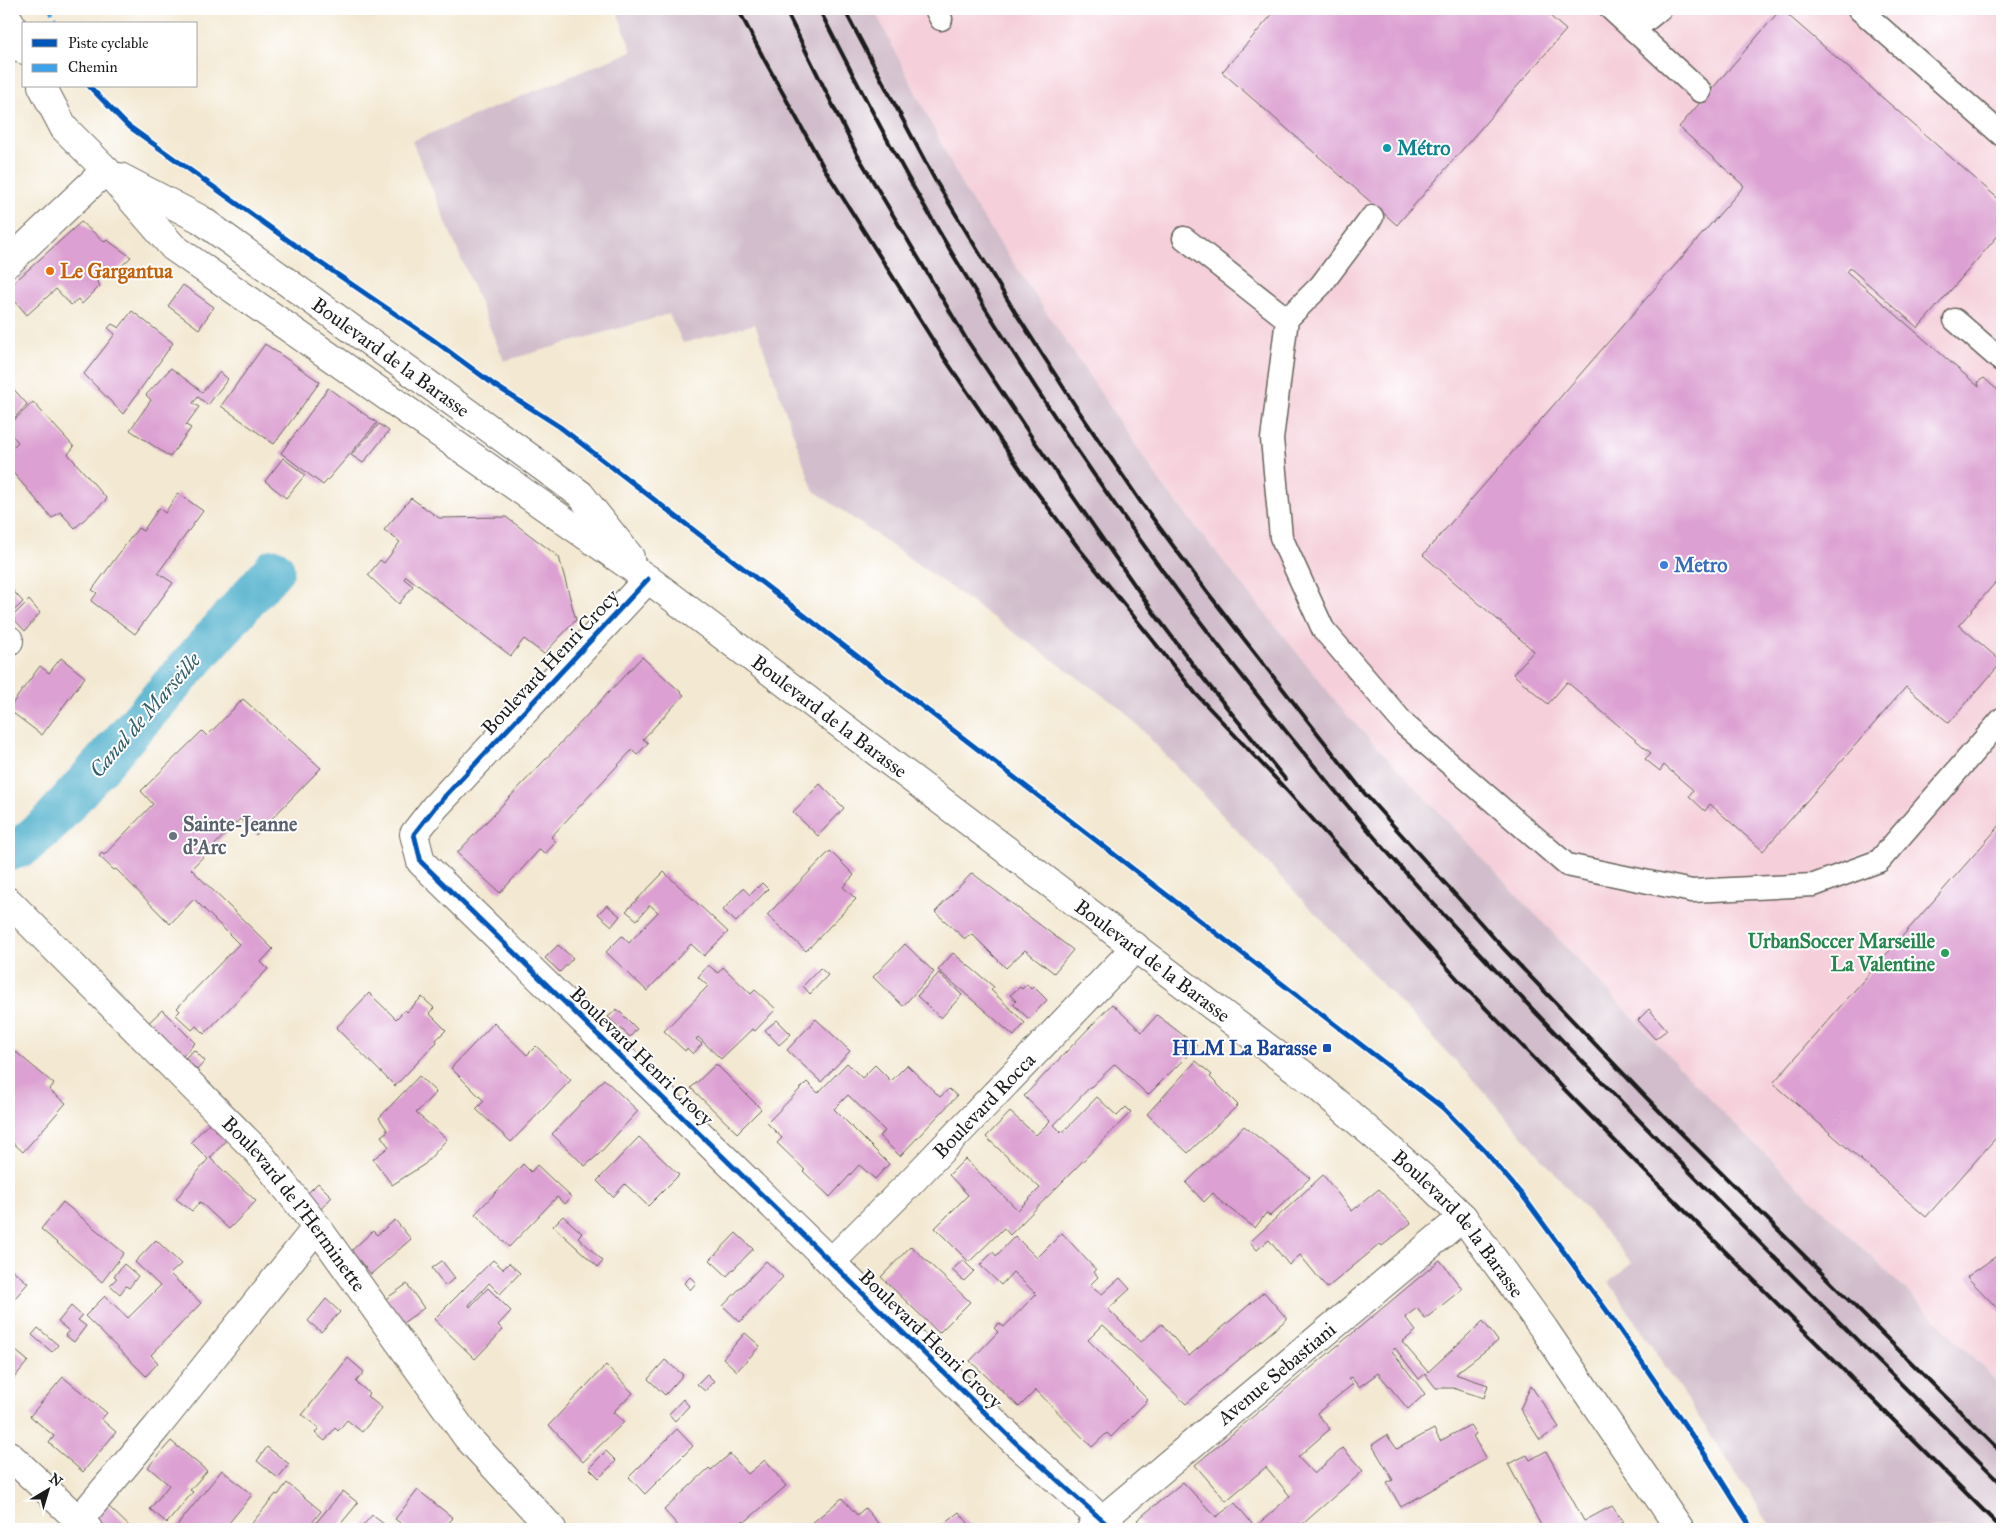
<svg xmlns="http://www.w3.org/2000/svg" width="2011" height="1538" font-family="'IM FELL Great Primer',serif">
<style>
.built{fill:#f5cfda}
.industrial{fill:#d1bdcb}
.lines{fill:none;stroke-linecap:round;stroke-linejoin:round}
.canal{stroke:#4caecb;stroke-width:41}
.building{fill:#dca0d2}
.service-casing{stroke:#67635b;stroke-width:25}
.minor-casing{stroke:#67635b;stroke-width:30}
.secondary-casing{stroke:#67635b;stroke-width:30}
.service{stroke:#fff;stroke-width:22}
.minor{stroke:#fff;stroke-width:28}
.secondary{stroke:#fff;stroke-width:28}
.rail{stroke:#1c1c1c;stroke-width:4}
.quiet{stroke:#3da2ea;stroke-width:4;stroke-dasharray:8 4;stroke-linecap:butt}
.cycleway-casing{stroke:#fff;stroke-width:8}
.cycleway{stroke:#0057b8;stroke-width:5}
.culture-dot{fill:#0f9aa8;stroke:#fff;stroke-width:2}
.food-dot{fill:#e8710a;stroke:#fff;stroke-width:2}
.shop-dot{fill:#3f7fe0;stroke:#fff;stroke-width:2}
.worship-dot{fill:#6b7280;stroke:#fff;stroke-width:2}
.leisure-dot{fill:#2e9e5b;stroke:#fff;stroke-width:2}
.transit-dot{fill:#1a4fb4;stroke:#fff;stroke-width:2}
.labels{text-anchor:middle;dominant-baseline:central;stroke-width:4;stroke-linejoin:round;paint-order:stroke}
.culture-label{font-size:20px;font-weight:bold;fill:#0d838f;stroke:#fff;text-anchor:start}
.food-label{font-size:20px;font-weight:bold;fill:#c56008;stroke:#fff;text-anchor:start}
.street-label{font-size:20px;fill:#1c1c1c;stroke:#fff}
.shop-label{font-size:20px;font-weight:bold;fill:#366cbe;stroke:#fff;text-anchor:start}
.worship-label{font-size:20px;font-weight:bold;fill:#5b616d;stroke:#fff;text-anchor:start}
.leisure-label{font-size:20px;font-weight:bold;fill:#27864d;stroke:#fff;text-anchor:end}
.transit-label{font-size:20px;font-weight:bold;fill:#164399;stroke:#fff;text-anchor:end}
.water-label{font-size:21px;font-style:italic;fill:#325e6b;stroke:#fff}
</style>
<rect width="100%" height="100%" fill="#fff"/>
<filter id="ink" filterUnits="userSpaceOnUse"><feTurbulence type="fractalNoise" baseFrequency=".02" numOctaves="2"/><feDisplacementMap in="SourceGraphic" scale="10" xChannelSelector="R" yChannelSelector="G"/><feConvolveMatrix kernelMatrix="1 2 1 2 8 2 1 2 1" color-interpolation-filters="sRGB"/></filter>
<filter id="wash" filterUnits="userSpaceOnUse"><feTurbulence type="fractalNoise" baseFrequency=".0096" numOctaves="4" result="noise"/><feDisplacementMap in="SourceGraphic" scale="20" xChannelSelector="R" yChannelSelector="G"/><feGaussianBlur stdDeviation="1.12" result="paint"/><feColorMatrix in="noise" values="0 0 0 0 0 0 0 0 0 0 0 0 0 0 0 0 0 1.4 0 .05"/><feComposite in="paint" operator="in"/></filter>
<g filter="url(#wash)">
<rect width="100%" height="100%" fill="#f3e8d1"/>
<!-- built -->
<path class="built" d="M874,9H2002V1386L1918,1302L1725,1115L1346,714L1163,486L965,191Z"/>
<!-- industrial -->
<path class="industrial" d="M616,9H874L965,191L1163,486L1346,714L1725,1115L1918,1302L2002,1386V1529H1773L1609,1282L1632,1263L1491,1099L1122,709L813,490L755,324L683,343L669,314L504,361L412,141L632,51Z"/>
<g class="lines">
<!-- canal -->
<path class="canal" d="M9,851L23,846L48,825L274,569"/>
</g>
<g id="blocks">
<!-- building -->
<g class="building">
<path d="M1277,9H1542L1566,30L1397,225L1222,72Z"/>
<path d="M1781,9L2002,202V231L1918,328L1850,268L1847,272L1979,387L1978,382L1984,378L2002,394V575L1959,625L2002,662L1949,723L1906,687L1763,851L1710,804L1705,811L1689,796L1693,790L1664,765L1660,771L1645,759L1651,753L1567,682L1548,704L1513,674L1534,651L1423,555L1744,186L1679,127Z"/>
<path d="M81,222L105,242L107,240L131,257L109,278L104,274L96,280L100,286L82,304L78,299L71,305L56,289L27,315L9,294V287Z"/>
<path d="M183,285L214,307L199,329L168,306Z"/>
<path d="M132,311L173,343L123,414L84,374L115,334L108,328L112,324L119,328Z"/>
<path d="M265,344L320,382L274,444L221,406Z"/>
<path d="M171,368L202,392L220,372L228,379L208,405L198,397L193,403L199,407L186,425L191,428L170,457L130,430L151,400L146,395Z"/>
<path d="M9,384L27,404L9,424Z"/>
<path d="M328,388L377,423L323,485L281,453Z"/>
<path d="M33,402L74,447L68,454L107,499L75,528L60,512L52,518L9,468V451L18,442L9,432V425Z"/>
<path d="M379,424L389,431L363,463L351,455Z"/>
<path d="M283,458L305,475L286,498L265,481Z"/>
<path d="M178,493L203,511L158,573L173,583L135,634L91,601L97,593L92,590L138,528L143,531L159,508L165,513Z"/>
<path d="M411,498L439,518L506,517L559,557L576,620L544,654L524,639L511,656L406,576L404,579L413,586L399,604L368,575L380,560L384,563L400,542L384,530Z"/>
<path d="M9,586L23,602L10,614L9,613Z"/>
<path d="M29,600L40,613L25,631L12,617Z"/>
<path d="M642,657L684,695L643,739L648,743L637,755L632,750L551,837L556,842L545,854L540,849L500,893L457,853Z"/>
<path d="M61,658L85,677L42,735L9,710V708L40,666L49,673Z"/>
<path d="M243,699L321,768L256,835L240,819L191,869L273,949L261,962L268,969L204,1034L196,1026L192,1030L176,1015L180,1011L177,1008L239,944L194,899L170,924L116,869L114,870L99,856L102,853L104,855L153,804L141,791L202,731L207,736Z"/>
<path d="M820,784L844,808L818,836L793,812Z"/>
<path d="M2002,823V1131L1926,1217L1773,1083Z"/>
<path d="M830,851L854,875L843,887L856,899L806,951L767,915Z"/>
<path d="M664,872L728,932L704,956L691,944L647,991L606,952L622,936L629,943L658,912L650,905L637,920L626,911Z"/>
<path d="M972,873L1073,950L1054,973L1025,950L1006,968L972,934L965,939L935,912Z"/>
<path d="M762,883L768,889L736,922L723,910L743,888L750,895Z"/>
<path d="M607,905L620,916L612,926L598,914Z"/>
<path d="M905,944L934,972L903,1006L873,977Z"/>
<path d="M558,945L573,958L560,972L545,958Z"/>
<path d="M953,953L994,987L991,990L1025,1023L1014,1036L938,970Z"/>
<path d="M708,965L718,973L723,967L751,994L755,990L776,1009L755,1031L752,1029L721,1059L698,1037L696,1039L702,1044L693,1054L687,1048L685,1051L664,1031L708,986L698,977Z"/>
<path d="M820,968L828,975L810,994L803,986Z"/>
<path d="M939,973L962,995L941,1018L917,996Z"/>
<path d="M1027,984L1031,989L1033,986L1047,1000L1029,1019L1013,1004L1016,1001L1010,995L1020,987L1022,989Z"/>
<path d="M369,993L396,1019L405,1010L407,1012L422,997L434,1008L429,1013L446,1030L436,1040L437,1042L395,1086L336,1028Z"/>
<path d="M1112,1004L1142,1032L1157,1015L1197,1046L1148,1095L1115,1064L1091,1087V1086L1054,1125L1062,1133L1097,1097L1117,1116L1126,1107L1131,1112L1010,1235L1004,1228L969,1262L935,1228L968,1195L949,1175L965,1159L1018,1210L1040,1188L986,1137L1010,1112L1036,1135L1050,1121L1024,1096Z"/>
<path d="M617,1009L637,1029L630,1037L608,1017Z"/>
<path d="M1649,1009L1667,1030L1655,1039L1638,1020Z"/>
<path d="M162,1010L195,1043L178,1061L143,1028Z"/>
<path d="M816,1019L850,1051L821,1082L787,1050Z"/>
<path d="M777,1020L791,1034L779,1045L765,1030Z"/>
<path d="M494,1023L527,1055L536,1046L571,1080L511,1142L476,1109L484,1101L451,1068Z"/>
<path d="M194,1050L205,1061L197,1070L185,1058Z"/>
<path d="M16,1052L54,1084L49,1090L66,1103L23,1152L9,1139V1060Z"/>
<path d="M1196,1061L1212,1075L1210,1077L1238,1105L1188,1153L1147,1114Z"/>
<path d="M847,1063L862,1078L875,1065L891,1081L907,1065L940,1097L949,1089L957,1096L900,1156L879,1136L885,1131L848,1095L834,1109L889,1164L875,1179L859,1165L830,1197L803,1171L805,1170L777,1143L782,1138L767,1123L807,1082L818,1093Z"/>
<path d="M716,1064L761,1109L737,1133L691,1088Z"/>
<path d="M419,1076L436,1092L416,1113L447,1139L425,1164L392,1185L373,1159L389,1147L381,1136L388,1131L379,1118Z"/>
<path d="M604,1079L638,1111L598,1155L585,1166L552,1134Z"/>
<path d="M211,1121L229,1137L210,1158L256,1201L229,1229L200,1202L192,1211L176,1199L208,1159L191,1142Z"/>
<path d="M1244,1126L1310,1178L1270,1216L1266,1213L1255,1228L1221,1202L1213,1193L1204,1202L1186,1183Z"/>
<path d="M639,1137L679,1175L648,1206L625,1184L613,1197L597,1181Z"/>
<path d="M523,1164L531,1172L537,1165L571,1197L565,1204L557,1197L509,1247L475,1214Z"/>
<path d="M1323,1175L1352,1211L1379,1189L1411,1223L1382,1246L1380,1244L1327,1288L1300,1255L1289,1265L1269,1240L1257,1250L1250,1242Z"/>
<path d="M318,1183L332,1197L317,1213L305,1196Z"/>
<path d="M63,1202L124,1253L102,1282L41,1229Z"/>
<path d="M563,1216L582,1233L578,1237L603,1261L598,1267L553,1226Z"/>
<path d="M395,1220L411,1239L371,1274L351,1251L373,1231L377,1235Z"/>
<path d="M736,1233L753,1249L727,1276L710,1260Z"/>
<path d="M1062,1233L1096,1270L1094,1272L1098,1277L1090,1285L1102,1294L1120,1278L1130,1289L1108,1309L1141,1342L1162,1324L1189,1356L1264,1292L1287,1319L1186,1404L1103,1325L1088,1340L1148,1400L1111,1437L1107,1433L1092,1447L1036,1390L1019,1407L970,1361L998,1332L994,1328L999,1323L1004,1327L1036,1294L1013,1272L1001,1285L980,1265L993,1252L996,1256L1015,1236L1037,1258Z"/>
<path d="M156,1240L181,1264L170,1274L201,1303L151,1355L158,1363L146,1376L85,1316L105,1296L128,1318L160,1286L135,1262Z"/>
<path d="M911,1246L970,1302L939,1333L881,1277Z"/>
<path d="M2002,1252V1313L1967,1277Z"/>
<path d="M493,1260L503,1269L509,1263L520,1273L500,1294L489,1283L469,1305L470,1307L488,1288L511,1311L498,1325L503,1330L475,1359L434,1319Z"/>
<path d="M963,1260L974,1271L964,1281L952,1270Z"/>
<path d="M1440,1260L1462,1289L1425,1319L1417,1308L1405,1317L1416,1331L1402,1342L1428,1372L1483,1321L1498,1341L1455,1374L1488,1385L1484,1398L1453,1388H1436L1425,1374L1419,1379L1395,1348L1392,1351L1425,1394L1408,1409L1378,1373L1359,1387L1351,1377L1348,1379L1353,1384L1317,1413L1330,1429L1298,1457L1314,1474L1343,1448L1363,1471L1297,1529H1205L1203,1527L1200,1529H1146L1137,1520L1183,1482L1216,1517L1235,1503L1255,1527L1290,1496L1266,1467L1226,1501L1195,1465Z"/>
<path d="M442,1261L455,1278L445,1286L432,1268Z"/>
<path d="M766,1261L783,1277L740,1322L723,1306Z"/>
<path d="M124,1264L138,1276L129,1288L126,1286L120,1294L110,1285L117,1278L114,1276Z"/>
<path d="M9,1267L28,1283L9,1305Z"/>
<path d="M690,1277L696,1283L690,1290L684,1283Z"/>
<path d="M407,1284L424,1308L396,1328L380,1303Z"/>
<path d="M326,1299L340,1312L321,1332L308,1321Z"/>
<path d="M71,1306L82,1316L78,1320L86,1326L74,1342L65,1335L69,1331L58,1322Z"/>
<path d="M38,1328L58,1345L52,1352L32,1335Z"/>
<path d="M745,1333L760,1346L737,1371L723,1358Z"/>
<path d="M9,1345L28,1361L9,1384Z"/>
<path d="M348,1358L364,1372L356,1382L369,1393L367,1396L382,1408L362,1432L347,1420L338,1431L335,1428L325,1441L315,1433L319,1428L302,1415Z"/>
<path d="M665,1360L683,1375L665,1395L648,1379Z"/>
<path d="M606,1365L633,1393L613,1412L624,1422L583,1462L549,1425Z"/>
<path d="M707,1374L714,1381L705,1391L697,1384Z"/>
<path d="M63,1377L107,1413L101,1419L116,1432L83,1472L49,1443L54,1436L30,1416Z"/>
<path d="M1531,1386L1559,1427L1540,1440L1520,1409Z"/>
<path d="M683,1399L689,1406L675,1421L669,1414Z"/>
<path d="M1470,1425L1476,1434L1473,1436L1486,1459L1401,1507L1387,1483L1393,1480L1372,1445L1387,1435L1397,1449L1434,1429L1440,1441Z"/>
<path d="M677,1429L693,1446L645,1494L629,1477Z"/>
<path d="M171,1441L207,1471L190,1490L193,1492L167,1523L150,1509L169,1485L148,1467Z"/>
<path d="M267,1447L289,1464L278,1478L257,1461Z"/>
<path d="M606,1451L616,1461L599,1478L589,1468Z"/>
<path d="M1546,1451L1584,1521L1612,1506L1623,1522L1619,1524L1621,1529H1588V1527L1584,1529H1543L1508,1464L1527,1455L1530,1460Z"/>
<path d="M730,1454L748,1474L765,1460L786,1486L745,1522L744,1520L734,1529H681L664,1510L709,1468L711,1470Z"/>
<path d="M222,1470L252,1495L224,1529H179L176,1527Z"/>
<path d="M287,1483L321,1511L309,1527L304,1523L300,1529H247L276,1494L278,1495Z"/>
<path d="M418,1490L453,1518L443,1529H408L395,1519Z"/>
<path d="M343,1491L358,1503L339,1526L343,1529H319L314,1525Z"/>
<path d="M842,1498L857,1515L865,1508L883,1529H805Z"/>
<path d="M105,1503L131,1528L130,1529H100L94,1517Z"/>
<path d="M959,1512L973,1529H937Z"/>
<path d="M372,1515L388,1527L387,1529H360Z"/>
</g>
</g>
</g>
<g filter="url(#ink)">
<use href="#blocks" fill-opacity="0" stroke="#67635b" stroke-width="1"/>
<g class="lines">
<!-- service casing -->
<g class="service-casing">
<g id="service">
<path d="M936,9L941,19"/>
<path d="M1611,9L1700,91"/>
<path d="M1859,9L2002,135"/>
<path d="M1634,30L1660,9"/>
<path d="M1372,217L1321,285L1287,319L1272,439L1281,537L1323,629L1405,725L1567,865L1692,891L1814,885L1879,861L2002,719"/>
<path d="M1184,238L1287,319"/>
<path d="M1955,320L2002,361"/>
</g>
</g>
<!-- minor casing -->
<g class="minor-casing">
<g id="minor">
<path d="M9,262L106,170"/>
<path d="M648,579L435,807L414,834L421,862L1016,1443L1112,1529"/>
<path d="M9,640V641"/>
<path id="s1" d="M9,902L258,1152L317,1227L467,1437L552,1529"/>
<path id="s2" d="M831,1262L908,1185L1136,947"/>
<path d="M9,1455L88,1529"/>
<path d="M79,1520L157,1427L317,1227"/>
<path id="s3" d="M1091,1529L1463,1217"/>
</g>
</g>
<!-- secondary casing -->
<g class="secondary-casing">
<g id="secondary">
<path d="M9,20L24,50"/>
<path id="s4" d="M42,86L64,128L106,170L173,247L648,579L1309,1079L1421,1176L1463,1217L1544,1329L1680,1529"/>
<path id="s5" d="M120,177L200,219L580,494L630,557"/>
</g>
</g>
<!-- service -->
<use href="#service" class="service"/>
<!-- minor -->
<use href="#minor" class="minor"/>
<!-- secondary -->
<use href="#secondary" class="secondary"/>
<!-- rail -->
<g class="rail">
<path d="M738,9L764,59L824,168L941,353L1024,475L1077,546L1196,694L1279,782L1463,985L1608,1134L2002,1529"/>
<path d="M785,9L857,154L965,337L1035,442L1154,613L1203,678L1285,779"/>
<path d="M819,9C851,71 883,134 918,195C1042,412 1190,620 1352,811C1432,906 1519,995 1605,1085C1735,1220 1869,1352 2002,1484"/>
<path d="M844,9L935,180L1015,312L1078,410L1140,501L1208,593L1365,794L1503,948L1664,1116L2002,1453"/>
</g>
<!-- quiet -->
<path class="quiet" d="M48,9L55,24"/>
<!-- cycleway casing -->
<g class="cycleway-casing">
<g id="cycleway">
<path d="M89,86L127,125L303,251L432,339L493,384L560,427L1443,1108L1484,1150L1523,1196L1607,1311L1708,1459L1752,1529"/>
<path d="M648,579L435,807L414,834L421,862L1016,1443L1112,1529"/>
</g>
</g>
<!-- cycleway -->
<use href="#cycleway" class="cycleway"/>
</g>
</g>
<!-- markers -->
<circle class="culture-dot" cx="1387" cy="148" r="5"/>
<circle class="food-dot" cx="50" cy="271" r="5"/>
<circle class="shop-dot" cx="1664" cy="565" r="5"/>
<circle class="worship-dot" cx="173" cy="836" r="5"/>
<circle class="leisure-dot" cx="1945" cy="953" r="5"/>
<rect class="transit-dot" x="1322" y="1043" width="10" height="10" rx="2.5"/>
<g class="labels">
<!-- culture labels -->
<g class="culture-label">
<text x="1397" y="148">Métro</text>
</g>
<!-- food labels -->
<g class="food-label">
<text x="60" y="271">Le Gargantua</text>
</g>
<!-- street labels -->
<g class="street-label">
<text stroke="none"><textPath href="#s5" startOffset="326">Boulevard de la Barasse</textPath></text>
<text transform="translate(550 662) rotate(-47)">Boulevard Henri Crocy</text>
<text stroke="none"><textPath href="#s4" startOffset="1016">Boulevard de la Barasse</textPath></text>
<text stroke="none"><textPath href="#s4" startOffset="1421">Boulevard de la Barasse</textPath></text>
<text transform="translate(642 1056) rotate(44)">Boulevard Henri Crocy</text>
<text stroke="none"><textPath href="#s2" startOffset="219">Boulevard Rocca</textPath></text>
<text stroke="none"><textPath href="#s1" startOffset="416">Boulevard de l'Herminette</textPath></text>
<text stroke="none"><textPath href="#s4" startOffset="1826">Boulevard de la Barasse</textPath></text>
<text transform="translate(931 1339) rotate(44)">Boulevard Henri Crocy</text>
<text stroke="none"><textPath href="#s3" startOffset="242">Avenue Sebastiani</textPath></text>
</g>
<!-- shop labels -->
<g class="shop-label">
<text x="1674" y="565">Metro</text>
</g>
<!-- worship labels -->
<g class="worship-label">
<text x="183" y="824">Sainte-Jeanne<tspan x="183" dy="23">d'Arc</tspan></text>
</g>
<!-- leisure labels -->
<g class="leisure-label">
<text x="1935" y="941">UrbanSoccer Marseille<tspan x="1935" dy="23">La Valentine</tspan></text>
</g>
<!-- transit labels -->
<g class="transit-label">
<text x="1317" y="1048">HLM La Barasse</text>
</g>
<!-- water labels -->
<g class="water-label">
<text transform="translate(145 715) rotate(-49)">Canal de Marseille</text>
</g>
</g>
<!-- margin -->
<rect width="2011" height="1538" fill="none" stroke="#fff" stroke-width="30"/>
<!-- legend -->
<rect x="22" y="22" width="175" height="65" fill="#ffffff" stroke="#a4a4a4"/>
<rect x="32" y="39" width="25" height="8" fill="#0057b8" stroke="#a4a4a4"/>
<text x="68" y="48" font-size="15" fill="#1c1c1c">Piste cyclable</text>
<rect x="32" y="64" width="25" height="8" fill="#3da2ea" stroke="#a4a4a4"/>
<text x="68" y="72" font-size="15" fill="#1c1c1c">Chemin</text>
<!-- north arrow -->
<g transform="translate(48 1490) rotate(38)" stroke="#ffffff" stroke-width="4" paint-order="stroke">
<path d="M0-4L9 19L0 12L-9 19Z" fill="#1c1c1c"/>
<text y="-8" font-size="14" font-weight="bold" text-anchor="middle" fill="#1c1c1c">N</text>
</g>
</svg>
